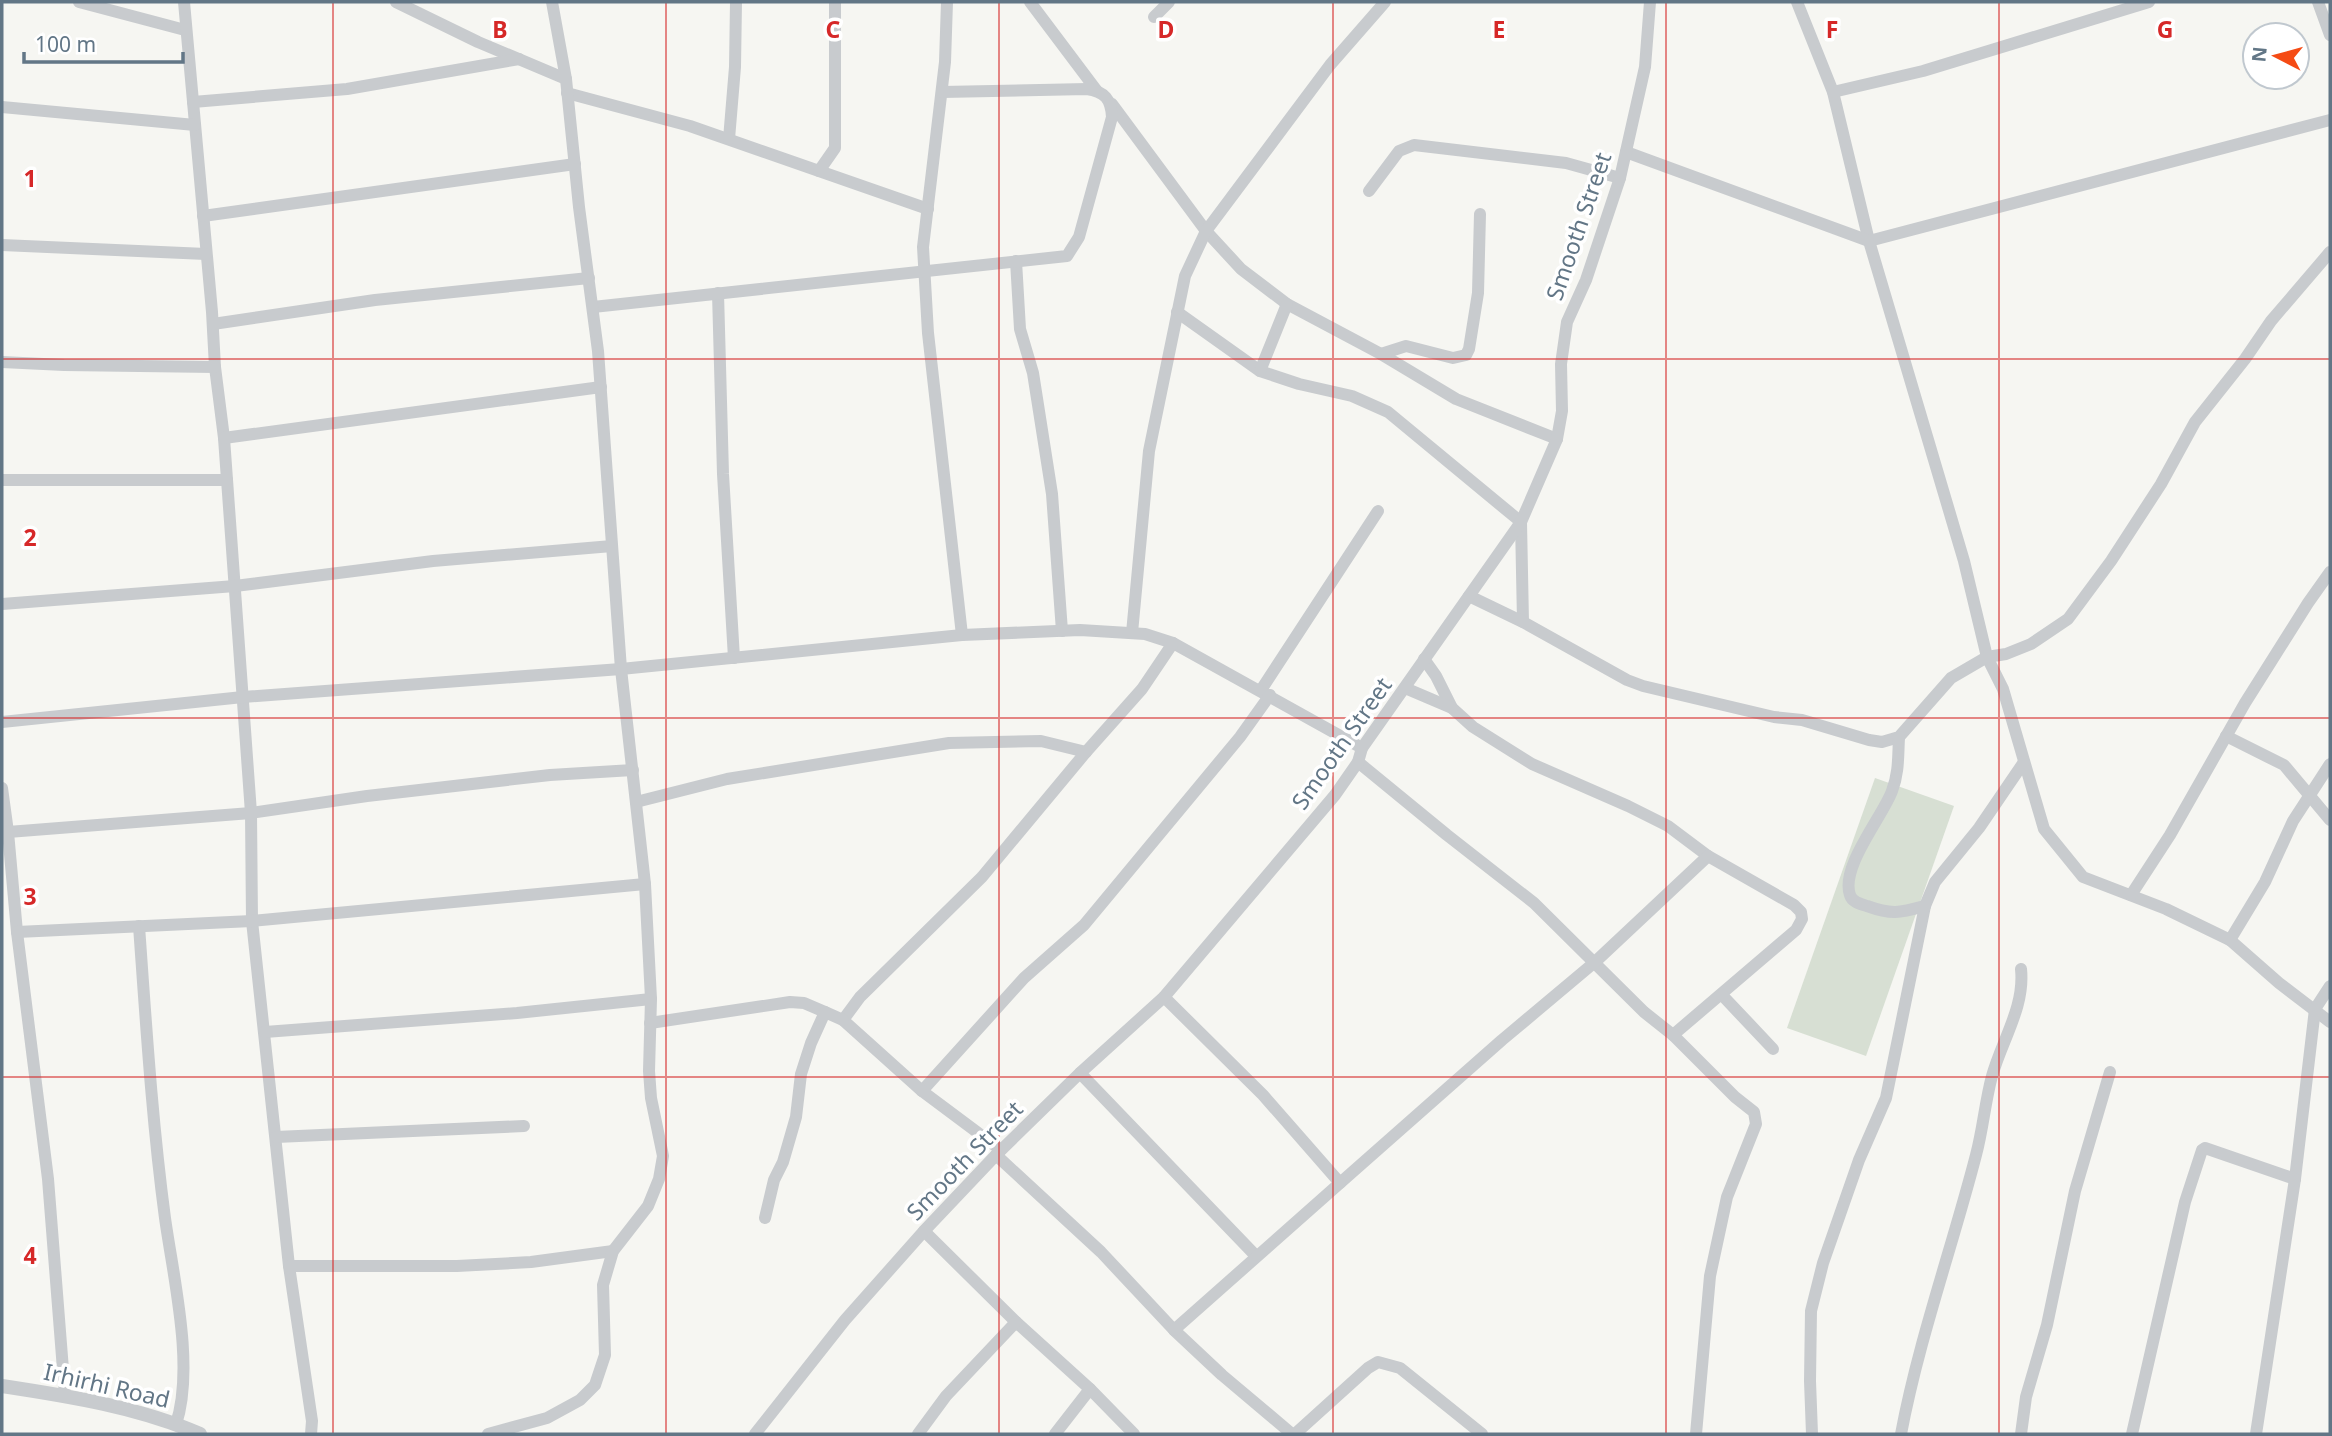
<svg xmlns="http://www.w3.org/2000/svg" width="2332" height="1436" font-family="'Noto Sans',sans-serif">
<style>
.green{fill:#d7dfd3}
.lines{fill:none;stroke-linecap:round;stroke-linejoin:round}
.minor{stroke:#c8cbce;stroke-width:12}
.tertiary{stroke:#c8cbce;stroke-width:14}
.grid{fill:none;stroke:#d62828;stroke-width:2;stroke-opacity:0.55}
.labels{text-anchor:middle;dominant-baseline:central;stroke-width:7;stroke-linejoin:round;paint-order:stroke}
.street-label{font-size:23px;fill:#627686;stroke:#fff}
.grid-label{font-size:23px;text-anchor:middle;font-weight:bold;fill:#d62828;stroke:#fff;stroke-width:7;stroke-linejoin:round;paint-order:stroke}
</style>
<rect width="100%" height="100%" fill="#f6f6f2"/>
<!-- green -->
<path class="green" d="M1875,778L1954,806L1866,1056L1787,1028Z"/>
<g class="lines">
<!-- minor -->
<g class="minor">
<path d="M79,2L185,30"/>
<path d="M184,2L212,312L215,367L224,438L251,813L252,921L289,1266L312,1421L311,1434"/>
<path d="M396,2L478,42L566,79"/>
<path d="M947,2L945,62L923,247L928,333L962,635"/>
<path d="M1030,2L1097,91"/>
<path d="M1797,2L1833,92L1869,241L1964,561L1987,657L2003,689L2044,829L2083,877L2166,909L2230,940L2279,983L2330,1022"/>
<path d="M2318,2L2330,35"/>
<path d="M1154,17L1169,2"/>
<path d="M1833,92L1923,71L2149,2"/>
<path d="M567,93L690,126L928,209"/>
<path d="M193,102L347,89L519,59"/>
<path d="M1112,104L1206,231L1241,269L1287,304L1381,354L1456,399L1557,439"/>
<path d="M2,107L195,125"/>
<path d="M729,139L735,67L736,2"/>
<path d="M1626,152L1869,241L2330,120"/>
<path d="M819,171L835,148V2"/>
<path d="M1369,191L1399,151L1414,145L1566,163L1620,178"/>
<path d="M203,216L575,164"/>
<path d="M2,245L206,254"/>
<path d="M1016,261L1020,329L1033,373L1052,494L1062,631"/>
<path d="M718,293L723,474L734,658"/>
<path d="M593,307L1067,256L1079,237L1112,117C1111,99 1105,92 1087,89L942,92"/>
<path d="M1177,312L1260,371L1299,384L1352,396L1388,412L1521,522L1523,622"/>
<path d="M213,324L375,300L589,278"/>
<path d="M1381,354L1406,346L1453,358L1466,355L1469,349L1478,293L1480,214"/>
<path d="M2,362L64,365L215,367"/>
<path d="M1260,371L1287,304"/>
<path d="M224,438L601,387"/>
<path d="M2,480H227"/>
<path d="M1469,596L1523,622L1627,680L1643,686L1774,717L1802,720L1869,740L1882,742L1899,737L1951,678L1987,657L2006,654L2031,644L2068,619L2111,561L2161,484L2195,422L2245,359L2271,321L2330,252"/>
<path d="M2,604L235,586L433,561L612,546"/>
<path d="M1132,633L1149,451L1185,276L1206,231L1215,219L1330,65L1385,2"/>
<path d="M1424,659L1436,676L1452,708L1473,727L1532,764L1628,806L1668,826L1708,856L1794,905L1801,912L1802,919L1796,930L1673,1035"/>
<path d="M1405,688L1452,708"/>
<path d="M1261,690L1378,511"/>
<path d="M2,722L243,697L621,669L962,635L1080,630L1145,634L1173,643L1362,748"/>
<path d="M2226,736L2284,765L2330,820"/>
<path d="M1899,737C1898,756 1899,773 1892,791C1883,816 1840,867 1850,895C1852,902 1860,904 1867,906C1892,915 1899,913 1925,906"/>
<path d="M1358,762L1447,835L1534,903L1644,1012L1673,1035L1735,1097L1754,1112L1756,1124L1727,1197L1710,1276L1696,1434"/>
<path d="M2,788L8,832L17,932L48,1179L65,1395"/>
<path d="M636,802L727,779L949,743L1041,741L1086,752"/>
<path d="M8,832L251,813L367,796L550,775L633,770"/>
<path d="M2131,895L2170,835L2245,703L2308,603L2330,572"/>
<path d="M139,926C146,1023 152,1121 165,1218C173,1276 195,1367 176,1424"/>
<path d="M17,932L252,921L645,884"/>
<path d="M2230,940L2265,882L2293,821L2330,764"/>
<path d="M1722,995L1773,1049"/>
<path d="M1164,997L1263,1095L1340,1183L1502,1040L1595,962L1708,856"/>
<path d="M650,1023L790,1002L804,1003L825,1012"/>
<path d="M265,1032L517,1013L651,999"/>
<path d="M1080,1073L1256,1256"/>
<path d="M922,1091L1024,978L1084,925L1240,737L1270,695"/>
<path d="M276,1137L524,1126"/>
<path d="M1001,1150L922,1091L843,1020L860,997L982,877L1086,752L1142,689L1173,643"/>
<path d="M996,1155L1101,1252L1174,1330L1222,1375L1292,1434"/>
<path d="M765,1218L774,1180L783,1162L796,1117L801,1074L811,1043L825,1012L843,1020"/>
<path d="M924,1231L1016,1322L1090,1389L1134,1434"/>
<path d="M289,1266H457L531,1262L613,1251"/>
<path d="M1174,1330L1340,1183"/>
<path d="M488,1434L547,1418L580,1400L595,1385L605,1355L603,1285L613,1251L648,1206L659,1179L663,1156L651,1098L649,1071L651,999L645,884L621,669L598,351L579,207L566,79L552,2"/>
<path d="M755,1434L845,1320L924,1231L996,1155L1080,1073L1164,997L1335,795L1358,762L1362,748L1521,522L1557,439L1562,411L1561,364L1567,322L1586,280L1620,178L1645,67L1650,2"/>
<path d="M918,1434L946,1396L1016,1322"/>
<path d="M1055,1434L1090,1389"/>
<path d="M1295,1434L1368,1368L1378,1362L1400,1368L1482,1434"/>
<path d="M1812,1434L1810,1381L1811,1311L1823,1263L1859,1160L1886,1098L1925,906L1935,882L1979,828L2024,762"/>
<path d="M1901,1434C1919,1339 1952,1248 1976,1155C1983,1129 1985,1102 1992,1076C2002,1040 2025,1007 2021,969"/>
<path d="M2021,1434L2026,1397L2047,1325L2075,1191L2110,1072"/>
<path d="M2132,1434L2185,1202L2202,1150L2205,1148L2295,1179"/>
<path d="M2256,1434L2295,1179L2315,1009L2330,986"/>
</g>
<!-- tertiary -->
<path class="tertiary" d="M2,1386C68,1396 138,1407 200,1434"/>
</g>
<!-- grid -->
<path class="grid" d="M333,2V1434M666,2V1434M999,2V1434M1333,2V1434M1666,2V1434M1999,2V1434M2,359H2330M2,718H2330M2,1077H2330"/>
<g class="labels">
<!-- street labels -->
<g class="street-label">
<text transform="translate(1578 226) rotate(-71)">Smooth Street</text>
<text transform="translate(1341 743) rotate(-55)">Smooth Street</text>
<text transform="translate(964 1160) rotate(-46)">Smooth Street</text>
<text transform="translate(107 1385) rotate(13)">Irhirhi Road</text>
</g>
</g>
<g class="grid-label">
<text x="500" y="38">B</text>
<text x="833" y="38">C</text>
<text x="1166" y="38">D</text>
<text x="1499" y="38">E</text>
<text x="1832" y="38">F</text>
<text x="2165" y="38">G</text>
<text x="30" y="187">1</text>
<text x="30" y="546">2</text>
<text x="30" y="905">3</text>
<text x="30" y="1264">4</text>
</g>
<!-- border -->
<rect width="2332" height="1436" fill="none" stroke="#627686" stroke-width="7"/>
<!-- north arrow -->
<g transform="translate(2276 56) rotate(276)"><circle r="33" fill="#ffffff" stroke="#c0c8cf" stroke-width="2"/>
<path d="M0-5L12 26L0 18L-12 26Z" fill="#f54b14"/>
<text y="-10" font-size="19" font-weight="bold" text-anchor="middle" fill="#627686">N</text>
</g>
<!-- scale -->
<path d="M24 52v10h159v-10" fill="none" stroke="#627686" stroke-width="3.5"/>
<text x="35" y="52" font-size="21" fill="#627686" stroke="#ffffff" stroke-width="5" paint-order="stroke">100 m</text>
</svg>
